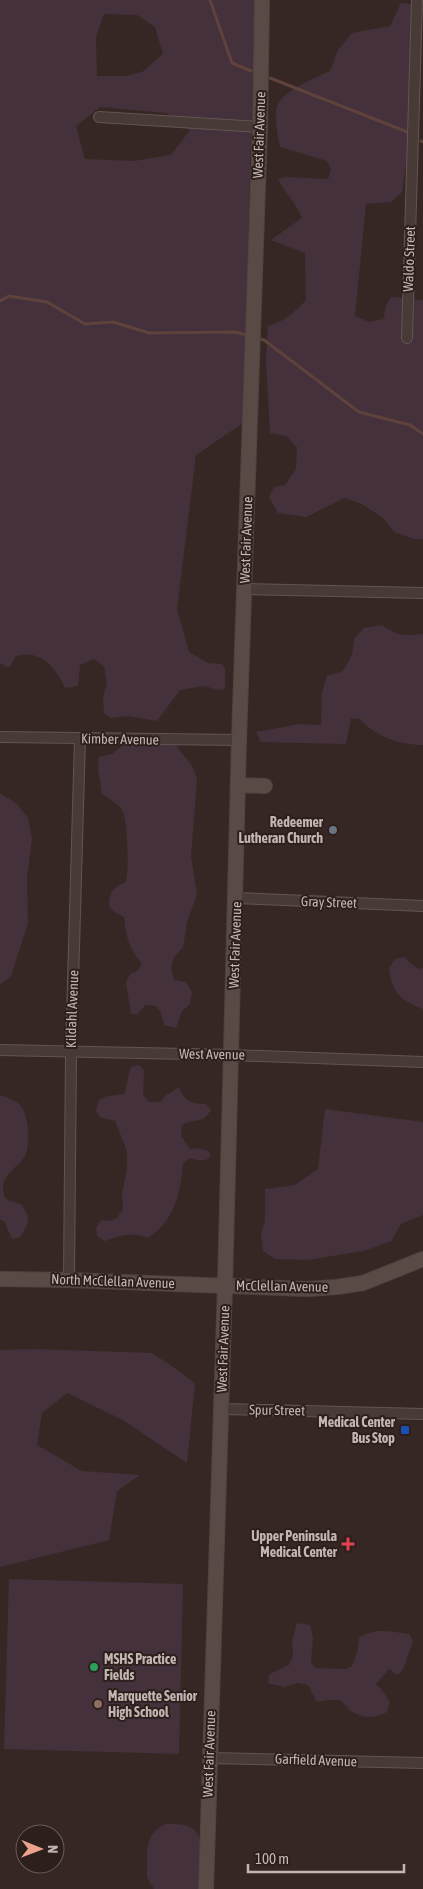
<svg xmlns="http://www.w3.org/2000/svg" width="423" height="1889" font-family="'Asap Condensed',sans-serif">
<style>
.green{fill:#45313b;fill-rule:evenodd}
.lines{fill:none;stroke-linecap:round;stroke-linejoin:round}
.stream{stroke:#5e423b;stroke-width:3}
.street-casing{stroke:#625552;stroke-width:12}
.secondary-casing{stroke:#504340;stroke-width:16}
.street{stroke:#473a37;stroke-width:10}
.secondary{stroke:#5a4a46;stroke-width:14}
.worship-dot{fill:#6b7280;stroke:#2c1f1c;stroke-width:2}
.transit-dot{fill:#1a4fb4;stroke:#2c1f1c;stroke-width:2}
.health-dot{fill:#e0444e;stroke:#2c1f1c;stroke-width:2}
.leisure-dot{fill:#2e9e5b;stroke:#2c1f1c;stroke-width:2}
.education-dot{fill:#8d6e63;stroke:#2c1f1c;stroke-width:2}
.labels{text-anchor:middle;dominant-baseline:central;stroke-width:4;stroke-linejoin:round;paint-order:stroke}
.street-label{font-size:14px;fill:#c3b6b2;stroke:#2c1f1c}
.poi-label{font-size:14px;font-weight:bold;fill:#c3b6b2;stroke:#2c1f1c;text-anchor:end}
</style>
<rect width="100%" height="100%" fill="#372724"/>
<!-- green -->
<g class="green">
<path d="M0,0H255L243,423L196,455L177,609L189,652L208,663L222,664L225,669V689L219,690L204,686L180,690L157,721L127,716L111,718L104,713L103,696L107,684L104,666L94,659L80,665L78,686L65,688C59,674 48,658 32,655C27,654 20,655 16,656L9,668L0,663ZM104,14L137,15L155,27L163,54L144,71L126,76H97L96,37ZM100,107L166,113L190,130L171,155L134,161L85,159L76,126Z"/>
<path d="M401,3L412,4L407,157L402,192L391,202L366,204L355,316L369,322L384,319L385,308L391,297L423,300V539H415L394,532L383,518L362,504L345,498L306,517L278,513L269,497L274,487L285,485L296,469L297,447L286,436L270,433L266,361L268,326C285,321 294,313 306,300L305,253L271,240L302,218C297,204 285,193 278,179L286,177L328,179L331,169L327,161L280,147C278,136 273,114 278,104C285,90 315,78 330,71L338,50L352,33L390,26Z"/>
<path d="M382,625C397,636 405,636 423,634V745C400,745 375,736 360,719L351,718L346,744L261,742L256,732L300,724L321,725L322,693L327,676L343,671L352,655L354,639L364,628Z"/>
<path d="M153,743L175,744L192,766L197,779L191,857L197,894L187,922L183,948C170,959 170,965 174,980L186,982L192,992L190,1004L182,1011L176,1028L164,1025L161,1013L156,1006L145,1005L138,1014H131L126,983L130,974L137,971L142,964C129,948 126,937 124,917L116,913L109,907C109,892 113,887 126,882C129,869 128,824 123,812C120,804 109,799 102,794L98,769L99,757L112,754L123,745Z"/>
<path d="M0,793L17,804L28,818L32,839L27,878L28,923L11,976L0,985Z"/>
<path d="M404,957L411,964L419,969L423,968V1009C400,1000 392,993 389,968L395,959Z"/>
<path d="M139,1065L144,1070L143,1095L149,1102H160L165,1096L179,1087C186,1103 190,1103 206,1104L211,1110C202,1125 196,1117 182,1125L181,1136L190,1149L197,1148L209,1151L210,1157C204,1163 198,1160 190,1158L183,1163C181,1192 174,1223 147,1238C132,1231 119,1236 105,1241L97,1236L96,1228L101,1220L108,1221L117,1218L123,1209L122,1193L127,1170V1151L115,1121L100,1117L96,1111L99,1100L107,1096L124,1094C128,1085 127,1076 131,1067Z"/>
<path d="M0,1095C5,1097 17,1101 20,1105C29,1114 30,1143 26,1154C20,1167 2,1173 3,1189C3,1201 10,1201 21,1204C31,1218 30,1223 20,1237L12,1239L4,1221L0,1220Z"/>
<path d="M325,1109L423,1122V1215L401,1224L391,1241L364,1251L307,1260L275,1259L263,1251L261,1234L265,1221V1189L295,1185L318,1169Z"/>
<path d="M36,1349L152,1353L182,1373L195,1384L187,1463L123,1420L67,1393L42,1413L37,1445L82,1471L140,1475L117,1491L109,1540L0,1567V1350Z"/>
<path d="M9,1579L183,1584L179,1754L4,1749Z"/>
<path d="M297,1623L310,1625L313,1638L311,1662L315,1668L346,1669L352,1666L357,1653L359,1638C375,1627 391,1632 409,1634L413,1641L403,1669L398,1675L389,1669L376,1684L381,1689L390,1702L387,1712C372,1719 363,1719 349,1710C346,1707 344,1703 341,1701C333,1698 324,1701 317,1702L308,1685L297,1683L284,1687L268,1683L270,1674L289,1665L293,1656L292,1641Z"/>
<path d="M166,1824C175,1824 185,1823 193,1829C207,1839 200,1873 200,1889H154L147,1877C148,1856 142,1834 166,1824Z"/>
</g>
<g class="lines">
<!-- stream -->
<g class="stream">
<path d="M210,0L232,63L251,71"/>
<path d="M270,78L410,133"/>
<path d="M421,141L423,142"/>
<path d="M0,301L9,296L47,302L85,324L113,322L149,333L235,332L250,336"/>
<path d="M256,338L264,340L359,412L410,425L423,434"/>
</g>
<!-- street casing -->
<g class="street-casing">
<g id="street">
<path d="M99,117L260,127"/>
<path d="M407,338L417,0"/>
<path d="M244,589L423,593"/>
<path d="M0,737L239,740"/>
<path d="M236,898L423,906"/>
<path d="M0,1050L232,1055L423,1062"/>
<path d="M69,1280L71,1051L80,738"/>
<path d="M221,1409L423,1414"/>
<path d="M209,1758L423,1763"/>
</g>
</g>
<!-- secondary casing -->
<g class="secondary-casing">
<g id="secondary">
<path d="M239,785L265,786"/>
<path d="M0,1279L69,1280L307,1289L337,1287L363,1283L423,1259"/>
<path d="M206,1889L225,1285L239,740L260,127L262,0"/>
</g>
</g>
<!-- street -->
<use href="#street" class="street"/>
<!-- secondary -->
<use href="#secondary" class="secondary"/>
</g>
<!-- markers -->
<circle class="worship-dot" cx="333" cy="830" r="5"/>
<rect class="transit-dot" x="400" y="1425" width="10" height="10" rx="2.5"/>
<path class="health-dot" d="M345.5 1536.5h5v5h5v5h-5v5h-5v-5h-5v-5h5z"/>
<circle class="leisure-dot" cx="94" cy="1667" r="5"/>
<circle class="education-dot" cx="98" cy="1704" r="5"/>
<g class="labels">
<!-- street labels -->
<g class="street-label">
<text transform="translate(259 135) rotate(-88)">West Fair Avenue</text>
<text transform="translate(409 259) rotate(-88)">Waldo Street</text>
<text transform="translate(246 540) rotate(-88)">West Fair Avenue</text>
<text transform="translate(120 739) rotate(1)">Kimber Avenue</text>
<text transform="translate(329 902) rotate(2)">Gray Street</text>
<text transform="translate(235 945) rotate(-88)">West Fair Avenue</text>
<text transform="translate(72 1009) rotate(-88)">Kildahl Avenue</text>
<text transform="translate(212 1054) rotate(1)">West Avenue</text>
<text transform="translate(113 1281) rotate(2)">North McClellan Avenue</text>
<text transform="translate(282 1286) rotate(1)">McClellan Avenue</text>
<text transform="translate(223 1349) rotate(-88)">West Fair Avenue</text>
<text transform="translate(277 1410) rotate(1)">Spur Street</text>
<text transform="translate(209 1754) rotate(-88)">West Fair Avenue</text>
<text transform="translate(316 1760) rotate(2)">Garfield Avenue</text>
</g>
<!-- poi labels -->
<g class="poi-label">
<text x="323" y="822">Redeemer<tspan x="323" dy="16">Lutheran Church</tspan></text>
<text x="395" y="1422">Medical Center<tspan x="395" dy="16">Bus Stop</tspan></text>
<text x="337" y="1536">Upper Peninsula<tspan x="337" dy="16">Medical Center</tspan></text>
<text x="104" y="1659" text-anchor="start">MSHS Practice<tspan x="104" dy="16">Fields</tspan></text>
<text x="108" y="1696" text-anchor="start">Marquette Senior<tspan x="108" dy="16">High School</tspan></text>
</g>
</g>
<!-- north arrow -->
<g transform="translate(40 1849) rotate(91)"><circle r="24" fill="#2c1f1c" stroke="#685b58"/>
<path d="M0-4L9 19L0 12L-9 19Z" fill="#eba38f"/>
<text y="-8" font-size="14" font-weight="bold" text-anchor="middle" fill="#c3b6b2">N</text>
</g>
<!-- scale -->
<path d="M248 1864v8h156v-8" fill="none" stroke="#c3b6b2" stroke-width="2.5"/>
<text x="255" y="1864" font-size="15" fill="#c3b6b2" stroke="#2c1f1c" stroke-width="4" paint-order="stroke">100 m</text>
</svg>
